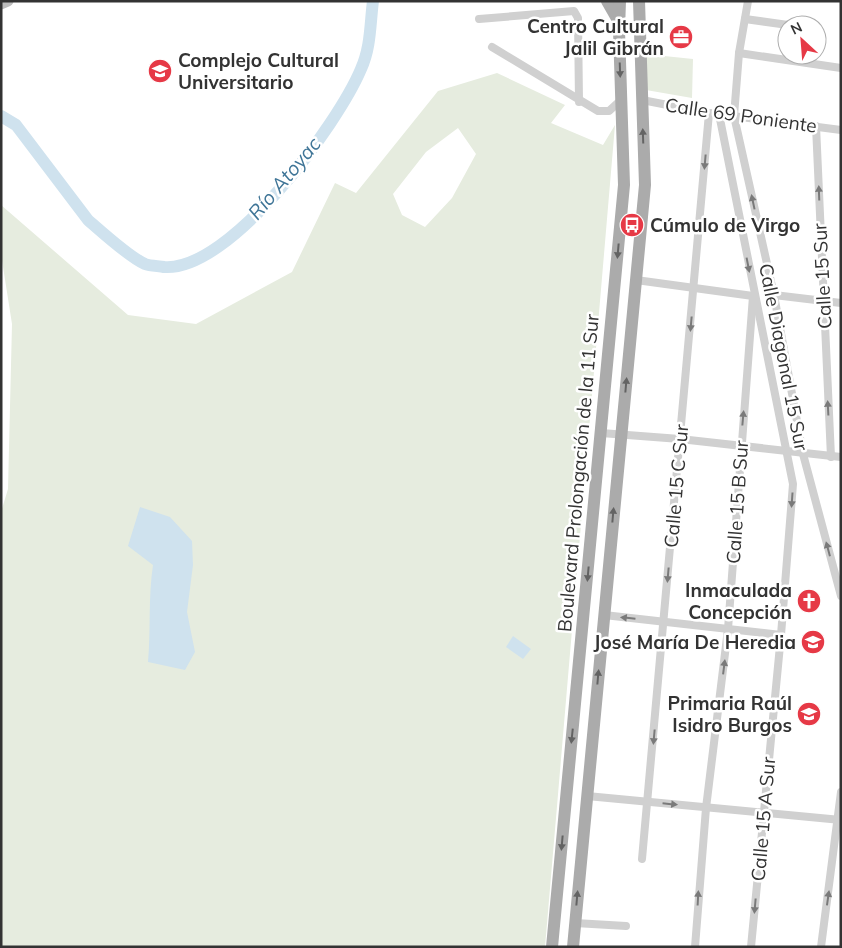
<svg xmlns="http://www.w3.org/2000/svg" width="842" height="948" font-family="Mulish,sans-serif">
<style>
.green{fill:#e6ecdf;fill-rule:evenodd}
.water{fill:#cfe2ee}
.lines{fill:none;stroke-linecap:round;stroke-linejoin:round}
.river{stroke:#cfe2ee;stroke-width:12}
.street{stroke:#d0d0d0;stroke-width:8}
.secondary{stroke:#bdbdbd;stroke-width:11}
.primary{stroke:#ababab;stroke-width:12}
.oneway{fill:#636363}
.oneway2{fill:#7a7a7a}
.labels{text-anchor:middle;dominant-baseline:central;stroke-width:5;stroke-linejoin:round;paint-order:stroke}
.poi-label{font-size:19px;font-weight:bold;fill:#333;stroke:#fff;text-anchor:end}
.street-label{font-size:19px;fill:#333;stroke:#fff}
.water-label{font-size:20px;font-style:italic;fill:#3f7597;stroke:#fff}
</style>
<rect width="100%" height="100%" fill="#fff"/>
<!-- green -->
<g class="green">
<path d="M645,54L693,59L692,98L646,90Z"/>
<path d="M497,73L565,105L551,123L603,145L615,125L545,947H1V512L8,489L12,324L1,254V205L128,315L196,324L292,272L335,183L356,193L438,91ZM458,128L476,154L452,198L425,227L402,215L393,194L426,152Z"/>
</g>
<!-- water -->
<g class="water">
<path d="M140,507L170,517L192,541L193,565L187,612L195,652L185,670L148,662C151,630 148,598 153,565L128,546Z"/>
<path d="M513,636L531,649L523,659L506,647Z"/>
</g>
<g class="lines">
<!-- river -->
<path class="river" d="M1,116L16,125L88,220C102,232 129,257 145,264C150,266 159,266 164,267C230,272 338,124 361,69C371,47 370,24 373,1"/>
<!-- street -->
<g class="street">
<path d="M748,1L739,53L734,116L774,295L803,454L841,596"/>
<path d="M479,19L574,11L578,18L579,102"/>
<path d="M745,19L788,25"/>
<path d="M492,47L598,111H609L621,100"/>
<path d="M739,53L841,68"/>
<path d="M642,100L709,113L841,130"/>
<path d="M719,114L793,484L781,635L751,947"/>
<path d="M816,126L831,457"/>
<path d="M636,280L753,296L728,629L706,808L695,947"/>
<path d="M774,295L841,303"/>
<path d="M601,433L680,439L841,457"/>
<path d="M604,615L781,635"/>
<path d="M587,796L841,820"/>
<path d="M642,859L709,113"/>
<path d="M575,923L626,926"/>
<path d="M821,947L841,792"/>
</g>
<!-- secondary -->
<path class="secondary" d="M1,4L8,1"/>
<!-- primary -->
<g class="primary">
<path d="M607,1L619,22"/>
<path d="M552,947L624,185L619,30L620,1"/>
<path d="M573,947L645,185L639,1"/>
</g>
</g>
<!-- one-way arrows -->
<defs><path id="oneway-solid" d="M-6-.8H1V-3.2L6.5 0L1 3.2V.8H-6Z" transform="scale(1.25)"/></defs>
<g class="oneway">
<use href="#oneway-solid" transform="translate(620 70) rotate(88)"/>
<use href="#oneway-solid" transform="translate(643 136) rotate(-92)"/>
<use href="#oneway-solid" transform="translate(618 251) rotate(95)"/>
<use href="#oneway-solid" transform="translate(626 385) rotate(-85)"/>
<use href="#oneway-solid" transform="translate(613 515) rotate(-85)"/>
<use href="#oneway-solid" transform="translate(588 574) rotate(95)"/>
<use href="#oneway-solid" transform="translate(598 677) rotate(-85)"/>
<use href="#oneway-solid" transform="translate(572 736) rotate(96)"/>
<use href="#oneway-solid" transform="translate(562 843) rotate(95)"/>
<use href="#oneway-solid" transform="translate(577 898) rotate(-85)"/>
</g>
<g class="oneway2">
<use href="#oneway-solid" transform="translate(705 162) rotate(95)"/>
<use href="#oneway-solid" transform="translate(819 193) rotate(-92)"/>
<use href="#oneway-solid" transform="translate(753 202) rotate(-102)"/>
<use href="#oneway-solid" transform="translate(748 265) rotate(79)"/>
<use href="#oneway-solid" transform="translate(691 324) rotate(95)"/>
<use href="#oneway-solid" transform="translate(828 408) rotate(-93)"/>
<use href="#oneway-solid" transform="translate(743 418) rotate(-85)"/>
<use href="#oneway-solid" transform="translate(792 500) rotate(94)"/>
<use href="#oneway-solid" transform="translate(828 549) rotate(-105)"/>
<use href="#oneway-solid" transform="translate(668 575) rotate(95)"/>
<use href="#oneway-solid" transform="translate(628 618) rotate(-174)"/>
<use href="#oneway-solid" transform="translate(724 667) rotate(-83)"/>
<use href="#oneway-solid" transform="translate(654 737) rotate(95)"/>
<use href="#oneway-solid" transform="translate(670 804) rotate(6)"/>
<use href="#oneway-solid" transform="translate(698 898) rotate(-87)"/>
<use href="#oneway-solid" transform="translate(828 898) rotate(-82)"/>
<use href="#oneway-solid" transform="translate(755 906) rotate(95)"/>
</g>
<!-- icons -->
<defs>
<g id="office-disc" transform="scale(1.25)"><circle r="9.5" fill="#e63946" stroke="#fff"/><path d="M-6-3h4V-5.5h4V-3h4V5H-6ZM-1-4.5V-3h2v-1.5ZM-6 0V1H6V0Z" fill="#fff"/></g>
<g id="university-disc" transform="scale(1.25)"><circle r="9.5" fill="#e63946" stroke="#fff"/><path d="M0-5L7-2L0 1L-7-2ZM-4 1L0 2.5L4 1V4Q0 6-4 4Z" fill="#fff"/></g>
<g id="bus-disc" transform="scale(1.25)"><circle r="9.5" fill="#e63946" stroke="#fff"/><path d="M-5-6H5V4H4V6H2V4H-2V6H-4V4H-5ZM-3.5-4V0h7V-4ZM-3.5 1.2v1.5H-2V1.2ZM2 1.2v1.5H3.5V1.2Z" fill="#fff"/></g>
<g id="church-disc" transform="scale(1.25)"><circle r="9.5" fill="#e63946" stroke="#fff"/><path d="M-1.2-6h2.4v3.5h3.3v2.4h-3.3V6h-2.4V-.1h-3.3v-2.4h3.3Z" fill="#fff"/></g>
<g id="school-disc" transform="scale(1.25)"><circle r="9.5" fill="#e63946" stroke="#fff"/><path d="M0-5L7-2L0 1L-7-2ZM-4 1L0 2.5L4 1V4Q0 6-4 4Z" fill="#fff"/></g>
</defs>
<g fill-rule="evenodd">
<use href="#office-disc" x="681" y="37"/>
<use href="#university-disc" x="160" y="71"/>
<use href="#bus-disc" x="632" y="225"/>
<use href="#church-disc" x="809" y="601"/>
<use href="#school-disc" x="813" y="642"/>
<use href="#school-disc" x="809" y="714"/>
</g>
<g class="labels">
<!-- poi labels -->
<g class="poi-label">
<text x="664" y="26">Centro Cultural<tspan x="664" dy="22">Jalil Gibrán</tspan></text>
<text x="178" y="60" text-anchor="start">Complejo Cultural<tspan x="178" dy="22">Universitario</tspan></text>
<text x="650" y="225" text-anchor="start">Cúmulo de Virgo</text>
<text x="792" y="590">Inmaculada<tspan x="792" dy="22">Concepción</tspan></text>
<text x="796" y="642">José María De Heredia</text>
<text x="792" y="703">Primaria Raúl<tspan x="792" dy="22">Isidro Burgos</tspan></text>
</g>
<!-- street labels -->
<g class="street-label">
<text transform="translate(741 115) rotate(8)">Calle 69 Poniente</text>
<text transform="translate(822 276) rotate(-93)">Calle 15 Sur</text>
<text transform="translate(784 357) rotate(79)">Calle Diagonal 15 Sur</text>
<text transform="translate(578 473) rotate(-85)">Boulevard Prolongación de la 11 Sur</text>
<text transform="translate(676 486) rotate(-85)">Calle 15 C Sur</text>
<text transform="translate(737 502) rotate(-86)">Calle 15 B Sur</text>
<text transform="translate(763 819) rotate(-85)">Calle 15 A Sur</text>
</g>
<!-- water labels -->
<g class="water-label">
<text transform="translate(284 178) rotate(-50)">Río Atoyac</text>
</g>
</g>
<!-- border -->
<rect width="842" height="948" fill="none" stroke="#333333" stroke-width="5"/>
<!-- north arrow -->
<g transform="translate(802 40) rotate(334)"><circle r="24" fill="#ffffff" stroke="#adadad"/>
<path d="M0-4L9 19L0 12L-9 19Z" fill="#e63946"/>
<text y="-8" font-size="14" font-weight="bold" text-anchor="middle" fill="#333333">N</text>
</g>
</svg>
